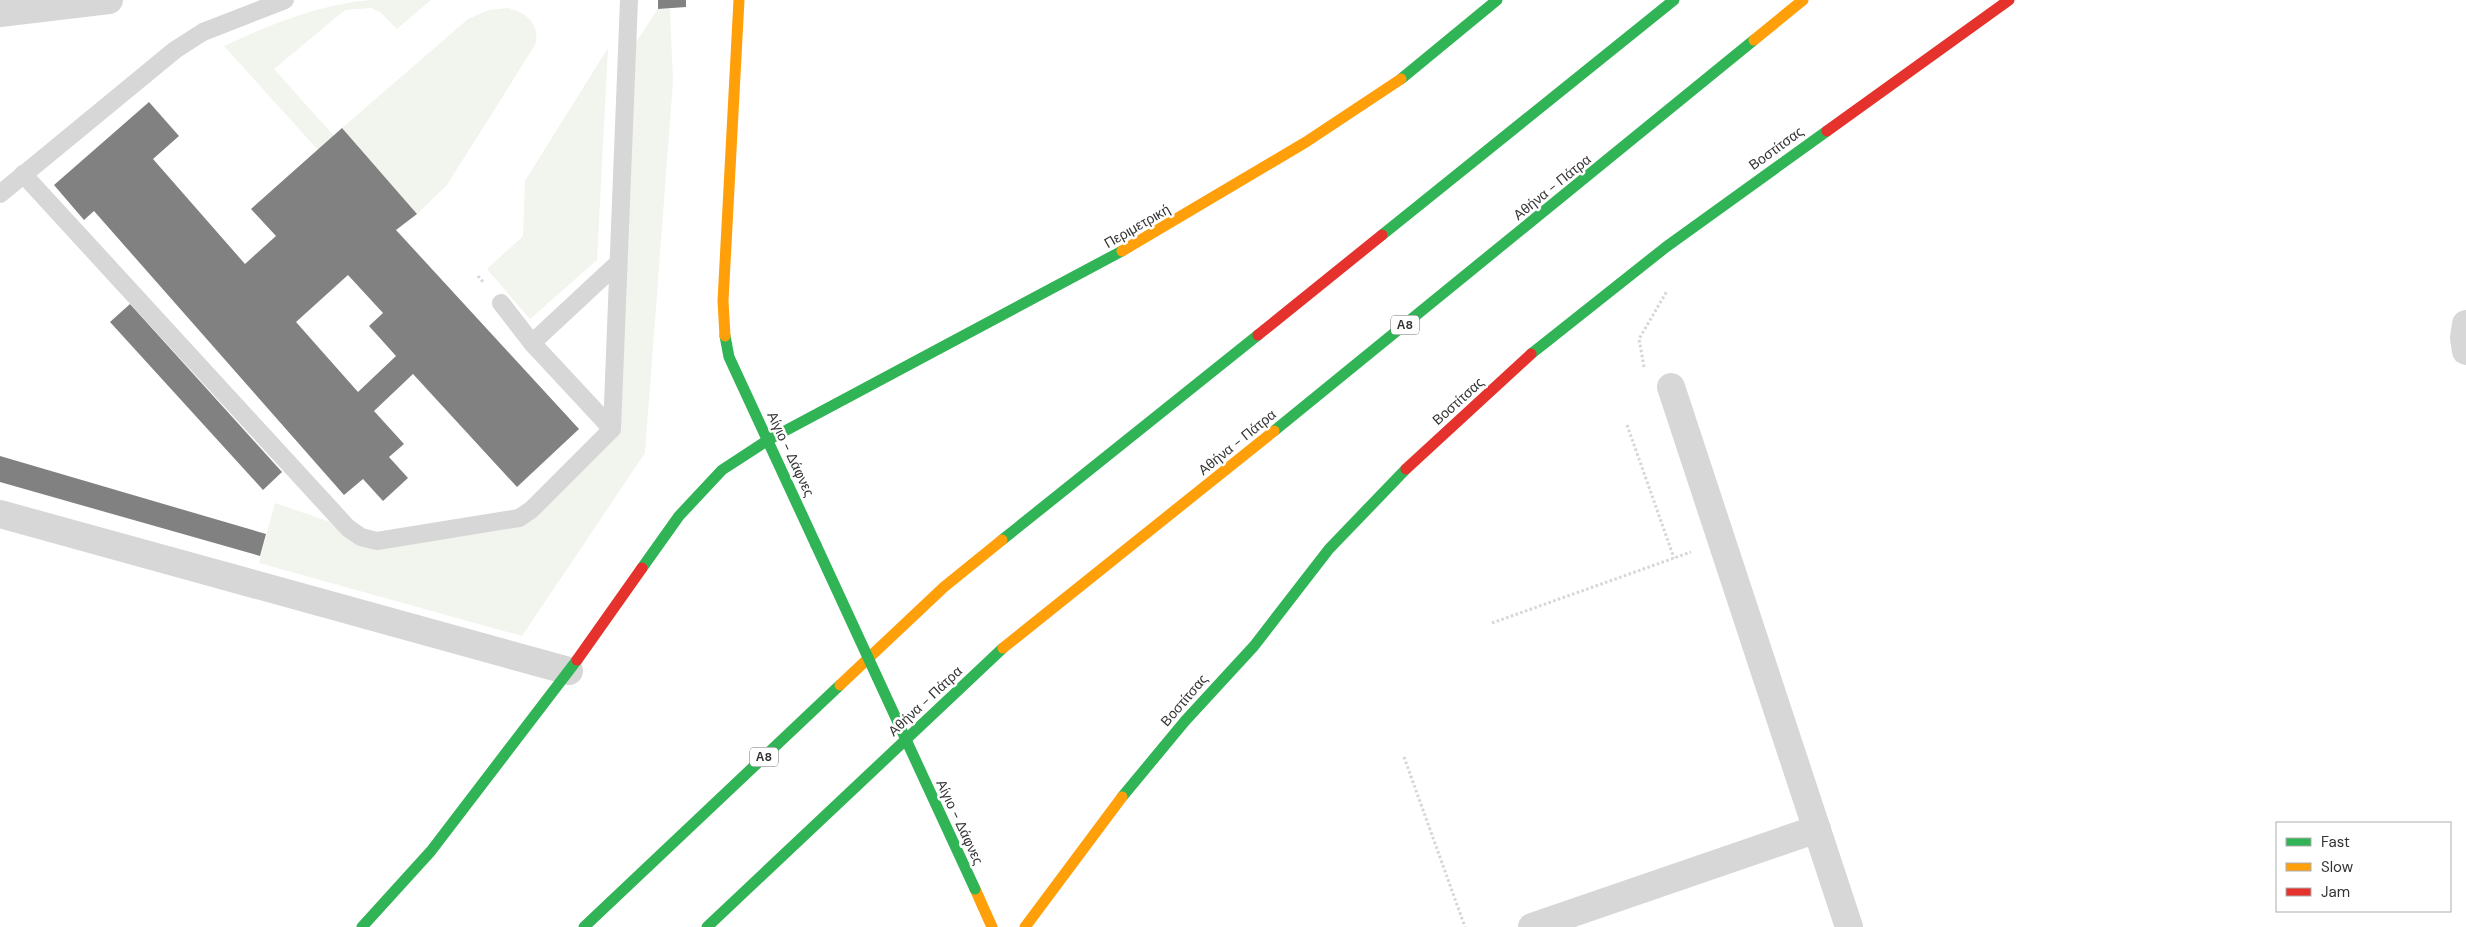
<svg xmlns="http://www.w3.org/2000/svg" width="2466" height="927" font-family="'DM Sans',sans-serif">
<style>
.green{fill:#f1f5ed}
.building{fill:#818181;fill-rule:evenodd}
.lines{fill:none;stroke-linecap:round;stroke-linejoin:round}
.path{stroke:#d6d6d6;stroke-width:3;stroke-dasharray:2.5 2.5;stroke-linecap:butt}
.lane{stroke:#d7d7d7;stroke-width:18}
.street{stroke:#d7d7d7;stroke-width:28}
.fast{stroke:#30b455;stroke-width:11}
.slow{stroke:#ff9f0a;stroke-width:11}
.jam{stroke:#e5322d;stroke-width:11}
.fast-bridge{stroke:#30b455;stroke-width:11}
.labels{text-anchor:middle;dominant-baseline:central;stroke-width:5;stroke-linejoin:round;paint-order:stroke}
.shield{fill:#fff;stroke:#707070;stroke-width:1}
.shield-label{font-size:12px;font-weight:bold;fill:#333}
.street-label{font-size:14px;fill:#333;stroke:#fff}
</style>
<rect width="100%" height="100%" fill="#fff"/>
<!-- green -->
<g class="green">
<path d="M370,0H431L397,29L380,12L371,8L345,10L274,69L334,136L318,150L224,46C271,24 318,5 370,0Z"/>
<path d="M508,8C526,12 541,25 535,45L447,185L417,214L342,128L468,19L489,10Z"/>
<path d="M658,9H670L673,81L645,453L522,636L259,563L275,503L348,528L361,537L507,521L612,429L626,57Z"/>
<path d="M608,48L597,260L530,319L487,269L523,236L525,181Z"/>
</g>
<!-- building -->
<g class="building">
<path d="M658,0H686V7L658,9Z"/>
<path d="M149,102L179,136L153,159L245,264L276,236L251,209L342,128L417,214L396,230L579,429L517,487L413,374L374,411L404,444L389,457L408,478L383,501L363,479L344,495L94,211L84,220L54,185ZM348,275L383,313L369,326L396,356L358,392L296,322Z"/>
<path d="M130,304L282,472L263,490L110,322Z"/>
<path d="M0,456L266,534L260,556L0,482Z"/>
</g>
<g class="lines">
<!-- path -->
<g class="path">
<path d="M478,276L484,283"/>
<path d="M1644,367L1639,339L1667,291"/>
<path d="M1627,425L1674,558"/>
<path d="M1492,623L1691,552"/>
<path d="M1404,757L1465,927"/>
</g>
<!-- lane -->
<g class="lane">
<path d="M23,174L348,528L361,537L377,541L519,518L531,510L612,429L629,0"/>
<path d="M0,194L175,50L203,32L285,0"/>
<path d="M501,303L532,343"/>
<path d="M612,429L532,343L618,263"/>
</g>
<!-- street -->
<g class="street">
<path d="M0,13L109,0"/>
<path d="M2466,324L2464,338L2466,351"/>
<path d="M1671,387L1849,927"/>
<path d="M0,514L569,671"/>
<path d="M1532,927L1817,829"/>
</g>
<!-- fast -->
<g class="fast">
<path d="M1401,79L1497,0"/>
<path d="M1382,235L1674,0"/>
<path d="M725,336L729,357L816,545"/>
<path d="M1531,354L1666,247L1827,131"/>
<path d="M1274,431L1754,40"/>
<path d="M1002,540L1258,335"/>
<path d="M642,568L679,516L722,470L768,440L1122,251"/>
<path d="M1122,797L1185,721L1254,646L1329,549L1406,469"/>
<path d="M362,927L431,851L577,660"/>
<path d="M584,927L840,685"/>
<path d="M707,927L1003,648"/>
</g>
<!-- slow -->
<g class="slow">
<path d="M1754,40L1803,0"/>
<path d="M1122,251L1306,142L1401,79"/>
<path d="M725,336L723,301L739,0"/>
<path d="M1003,648L1274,431"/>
<path d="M840,685L944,587L1002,540"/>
<path d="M975,889L992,927"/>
<path d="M1025,927L1122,797"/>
</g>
<!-- jam -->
<g class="jam">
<path d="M1827,131L2009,0"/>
<path d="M1258,335L1382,235"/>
<path d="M1406,469L1531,354"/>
<path d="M577,660L642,568"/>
</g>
<!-- fast-bridge -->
<path class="fast-bridge" d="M816,545L975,889"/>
</g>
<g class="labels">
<!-- shield labels -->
<g class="shield">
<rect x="1391" y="315.5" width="28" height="19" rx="4"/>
<rect x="750" y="747.5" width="28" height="19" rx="4"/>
</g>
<g class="shield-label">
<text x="1405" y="325">Α8</text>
<text x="764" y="757">Α8</text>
</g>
<!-- street labels -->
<g class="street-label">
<text transform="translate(1776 148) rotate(-36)">Βοστίτσας</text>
<text transform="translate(1552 187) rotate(-39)">Αθήνα - Πάτρα</text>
<text transform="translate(1137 226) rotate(-30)">Περιμετρική</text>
<text transform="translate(1458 401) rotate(-42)">Βοστίτσας</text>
<text transform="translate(1237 442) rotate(-39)">Αθήνα - Πάτρα</text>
<text transform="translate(791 454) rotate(65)">Αίγιο - Δάφνες</text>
<text transform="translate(1184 700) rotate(-49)">Βοστίτσας</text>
<text transform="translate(925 701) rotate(-43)">Αθήνα - Πάτρα</text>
<text transform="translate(960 822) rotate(65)">Αίγιο - Δάφνες</text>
</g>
</g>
<!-- legend -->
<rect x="2276" y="822" width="175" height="90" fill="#ffffff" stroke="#adadad"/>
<rect x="2286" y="838" width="25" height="8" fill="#30b455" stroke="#adadad"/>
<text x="2321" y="847" font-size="15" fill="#333333">Fast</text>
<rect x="2286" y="863" width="25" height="8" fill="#ff9f0a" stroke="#adadad"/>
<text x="2321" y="872" font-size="15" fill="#333333">Slow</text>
<rect x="2286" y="888" width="25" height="8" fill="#e5322d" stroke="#adadad"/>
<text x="2321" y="897" font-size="15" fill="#333333">Jam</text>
</svg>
